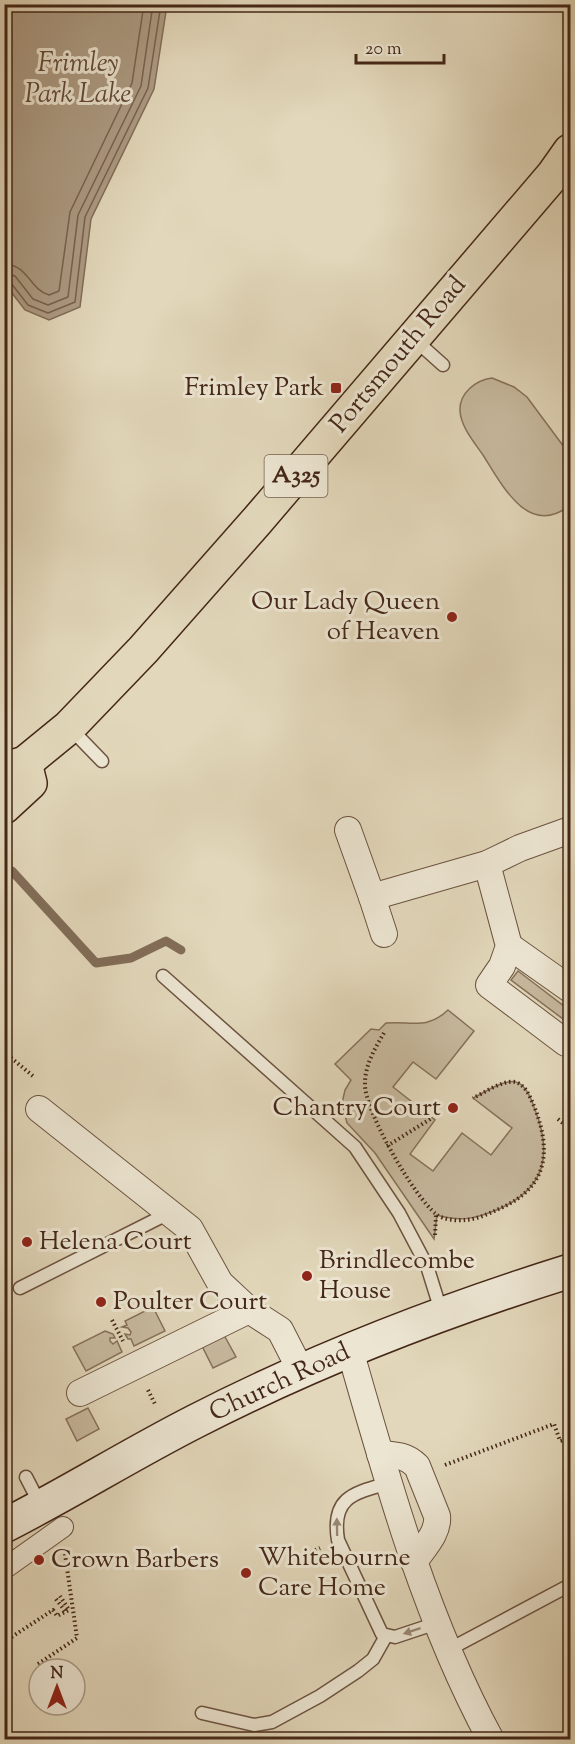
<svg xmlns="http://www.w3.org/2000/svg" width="575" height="1744" font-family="'Sorts Mill Goudy',serif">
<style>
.green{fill:#c7b99e;stroke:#86705a;stroke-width:1.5}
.water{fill:#ac9b83;stroke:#826d58;stroke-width:1.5}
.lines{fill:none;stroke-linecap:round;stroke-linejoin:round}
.shore{stroke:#78614d;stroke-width:1.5}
.stream{stroke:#826d58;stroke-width:9}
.service-casing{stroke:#6c5340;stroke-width:15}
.pedestrian-casing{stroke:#6c5340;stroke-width:22}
.minor-casing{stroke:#6c5340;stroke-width:28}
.secondary-casing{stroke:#442717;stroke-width:36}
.primary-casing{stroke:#442717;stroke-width:36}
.path{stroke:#442717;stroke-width:4;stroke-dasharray:1.5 3;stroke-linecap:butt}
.service{stroke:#ece5d2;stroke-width:12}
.pedestrian{stroke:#ece5d2;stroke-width:20}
.minor{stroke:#ece5d2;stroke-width:26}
.secondary{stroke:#ece5d2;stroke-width:33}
.primary{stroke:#e2d7ba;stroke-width:33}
.oneway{fill:#988674}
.poi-dot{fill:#8f2418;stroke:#ece5d2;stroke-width:2}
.labels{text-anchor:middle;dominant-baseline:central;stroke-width:6;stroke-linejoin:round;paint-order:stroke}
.shield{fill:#ece5d2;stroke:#76604f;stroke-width:1.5}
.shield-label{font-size:24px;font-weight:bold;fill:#442717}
.street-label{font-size:26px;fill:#442717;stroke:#ece5d2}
.poi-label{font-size:26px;fill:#442717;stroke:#ece5d2;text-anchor:start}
.water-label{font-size:27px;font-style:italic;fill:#634a37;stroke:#ece5d2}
</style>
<rect width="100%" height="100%" fill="#e2d7ba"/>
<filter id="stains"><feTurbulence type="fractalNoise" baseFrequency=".00333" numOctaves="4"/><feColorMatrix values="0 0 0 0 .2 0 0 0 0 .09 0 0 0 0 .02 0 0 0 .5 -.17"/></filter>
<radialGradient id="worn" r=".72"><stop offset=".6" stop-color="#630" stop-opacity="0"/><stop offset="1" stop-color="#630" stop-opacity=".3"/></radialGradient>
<!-- green -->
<g class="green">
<path d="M492,378L514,387L527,397L570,455V505C529,539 502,485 483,455C474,442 461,427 460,411C459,393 476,380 492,378Z"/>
<path d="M518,971L569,1010L563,1019L511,980Z"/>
<path d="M448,1010L474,1031L436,1079L413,1062L393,1087L435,1120L410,1154L433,1171L462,1133L491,1155L512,1128L473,1098C484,1093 503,1079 516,1082C526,1085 531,1098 534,1107C553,1154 546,1188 499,1209C475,1219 461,1222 437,1215L434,1239L375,1153L347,1123L342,1103L345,1090L351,1080L335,1064L371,1029L379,1030L386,1023C412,1021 427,1030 448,1010Z"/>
<path d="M153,1307L165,1331L134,1346L131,1339H128L125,1334L130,1335L131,1332L128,1328L122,1327L127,1325L125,1321Z"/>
<path d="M105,1331L113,1334L115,1338H110V1341L113,1344L117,1341L122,1352L86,1371L73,1347Z"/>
<path d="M224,1335L236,1357L213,1368L202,1346Z"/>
<path d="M88,1408L99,1429L77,1441L66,1419Z"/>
</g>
<!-- water -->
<path class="water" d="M5,4L167,5L154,89L91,219L80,307L49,320L25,310L5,284Z"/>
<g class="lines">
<!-- shore -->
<g class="shore">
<path d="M4,264C29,265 29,289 49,295L59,291L70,212L132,83L144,4"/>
<path d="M4,273L15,276L33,299L48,305L68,297L78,215L141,86L153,4"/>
<path d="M4,281L11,283L28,305L48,313L75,302L85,217L148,88L161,4"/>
</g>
<!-- stream -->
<path class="stream" d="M12,871L96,963L131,958L166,941L181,950"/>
<!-- service casing -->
<g class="service-casing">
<g id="service">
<path d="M414,339L443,365"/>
<path d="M70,728L102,761"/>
<path d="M163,976L355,1147L399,1213L427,1266L442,1314"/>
<path d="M20,1288L169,1213"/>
<path d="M26,1477L41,1506"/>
<path d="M389,1483C354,1493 331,1497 338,1540L382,1634L395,1637L437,1623"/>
<path d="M448,1650L570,1585"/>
<path d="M202,1713L254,1725L272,1722L320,1696L358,1671L373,1659L386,1636"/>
</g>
</g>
<!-- pedestrian casing -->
<g class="pedestrian-casing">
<path id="pedestrian" d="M4,1569L63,1527"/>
</g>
<!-- minor casing -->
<g class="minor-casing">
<g id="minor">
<path d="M348,830L372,897L487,864L520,848L570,830"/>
<path d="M487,864L509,946L502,966L489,985L566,1043L570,1036"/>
<path d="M372,897L384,934"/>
<path d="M509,946L570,989"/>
<path d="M39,1109L190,1229L220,1283L249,1310L280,1330L301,1371"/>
<path d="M350,1350C388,1483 425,1618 491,1740"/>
<path d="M80,1393L249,1310"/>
<path d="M380,1454C395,1455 406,1455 417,1466L437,1516C439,1533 423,1548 414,1562"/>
</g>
</g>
<!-- secondary casing -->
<g class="secondary-casing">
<path id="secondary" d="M4,1526C69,1493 131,1454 196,1421C315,1360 442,1311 570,1271"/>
</g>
<!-- primary casing -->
<g class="primary-casing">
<g id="primary">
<path d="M4,769L25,763L69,727L143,650L256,522L553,175L570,151"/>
<path d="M4,807L30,783L25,763"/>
</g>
</g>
<!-- path -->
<g class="path">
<path d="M384,1033C375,1048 365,1065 365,1083C363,1109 415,1198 436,1214C443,1220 457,1221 466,1220C478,1219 490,1213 501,1208C548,1187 552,1151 534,1106C530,1097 526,1085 515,1082C502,1080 484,1093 473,1098"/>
<path d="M4,1052L33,1076"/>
<path d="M558,1119L570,1129"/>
<path d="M387,1146L432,1118"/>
<path d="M435,1235L436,1215"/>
<path d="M112,1320L123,1341"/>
<path d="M148,1390L156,1406"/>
<path d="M445,1465L554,1424L560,1441L570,1439"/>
<path d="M311,1552L320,1548"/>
<path d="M56,1599L65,1611"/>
<path d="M4,1642L53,1610L57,1616L69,1610L60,1596"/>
<path d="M38,1664L77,1638L65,1554"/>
</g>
<!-- service -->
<use href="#service" class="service"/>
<!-- pedestrian -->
<use href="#pedestrian" class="pedestrian"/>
<!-- minor -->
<use href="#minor" class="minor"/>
<!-- secondary -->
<use href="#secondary" class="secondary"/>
<!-- primary -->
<use href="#primary" class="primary"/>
</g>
<!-- one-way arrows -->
<defs><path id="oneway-solid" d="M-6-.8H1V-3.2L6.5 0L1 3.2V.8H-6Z" transform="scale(1.5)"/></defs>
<g class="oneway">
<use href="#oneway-solid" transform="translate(337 1527) rotate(-91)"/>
<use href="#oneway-solid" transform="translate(412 1631) rotate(162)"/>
</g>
<!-- markers -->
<g class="poi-dot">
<rect x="330" y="382" width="12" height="12" rx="3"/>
<circle cx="452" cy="617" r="6"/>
<circle cx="453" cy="1108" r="6"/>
<circle cx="27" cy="1242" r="6"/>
<circle cx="307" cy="1276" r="6"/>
<circle cx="101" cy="1302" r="6"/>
<circle cx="39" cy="1560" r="6"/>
<circle cx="246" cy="1573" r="6"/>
</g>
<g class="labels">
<!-- shield labels -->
<rect class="shield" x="264.5" y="455" width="63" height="42" rx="4.5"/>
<g class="shield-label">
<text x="296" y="476">A325</text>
</g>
<!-- street labels -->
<g class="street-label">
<text transform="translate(399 355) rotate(-50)">Portsmouth Road</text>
<text transform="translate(280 1383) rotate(-25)">Church Road</text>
</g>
<!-- poi labels -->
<g class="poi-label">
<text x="324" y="388" text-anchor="end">Frimley Park</text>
<text x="440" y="602" text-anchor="end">Our Lady Queen<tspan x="440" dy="30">of Heaven</tspan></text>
<text x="441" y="1108" text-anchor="end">Chantry Court</text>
<text x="39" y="1242">Helena Court</text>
<text x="319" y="1261">Brindlecombe<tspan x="319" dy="30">House</tspan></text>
<text x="113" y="1302">Poulter Court</text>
<text x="258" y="1558">Whitebourne<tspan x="258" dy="30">Care Home</tspan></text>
<text x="51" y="1560">Crown Barbers</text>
</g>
<!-- water labels -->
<g class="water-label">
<text x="78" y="64">Frimley<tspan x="78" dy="31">Park Lake</tspan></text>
</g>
</g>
<!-- margin -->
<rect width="575" height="1744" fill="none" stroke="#e2d7ba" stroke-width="24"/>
<rect x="6" y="6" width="563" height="1732" fill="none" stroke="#442717" stroke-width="3"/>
<rect x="12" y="12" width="551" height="1720" fill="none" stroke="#442717" stroke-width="1.5"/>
<!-- north arrow -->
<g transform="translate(57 1687)"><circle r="28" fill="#ece5d2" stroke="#a99987" stroke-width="1.5"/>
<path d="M0-4.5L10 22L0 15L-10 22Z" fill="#8f2418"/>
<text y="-9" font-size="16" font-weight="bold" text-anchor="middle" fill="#442717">N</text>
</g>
<!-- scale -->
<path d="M356 54v9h88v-9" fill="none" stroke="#442717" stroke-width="3"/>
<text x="365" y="54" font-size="18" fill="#442717" stroke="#ece5d2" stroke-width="4.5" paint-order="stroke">20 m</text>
<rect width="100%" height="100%" filter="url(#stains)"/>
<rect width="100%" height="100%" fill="url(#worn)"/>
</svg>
